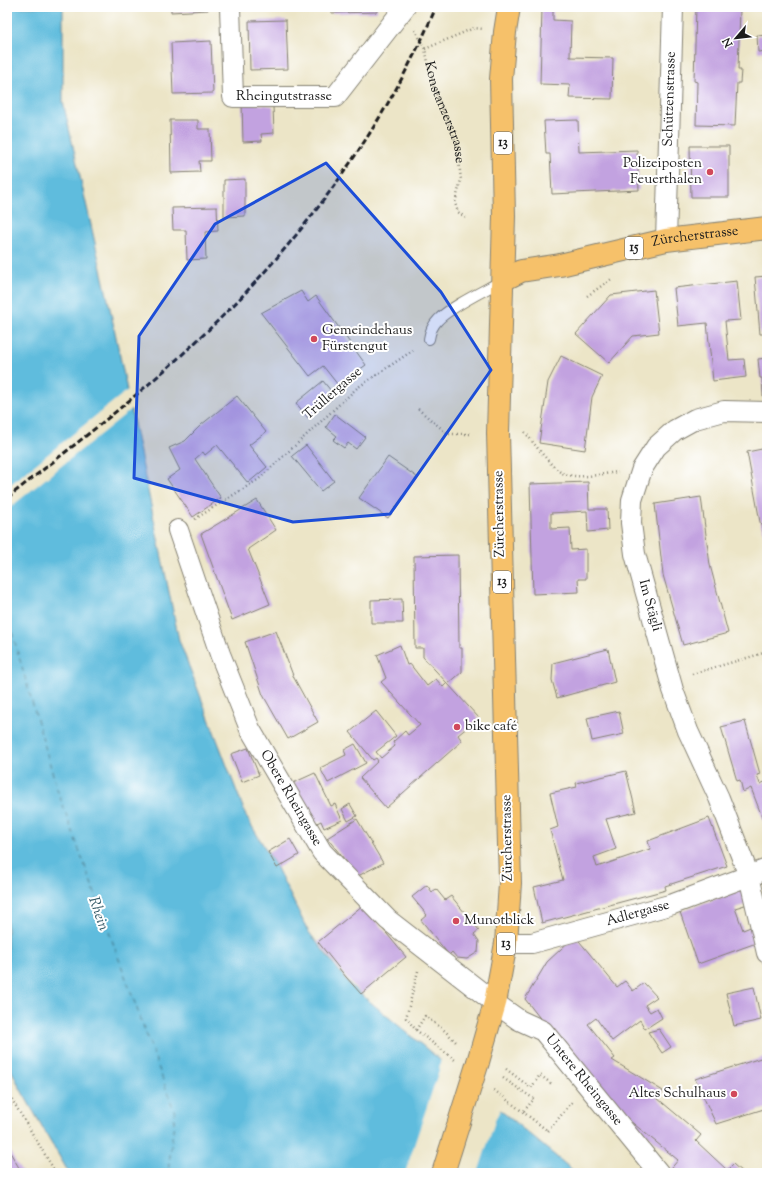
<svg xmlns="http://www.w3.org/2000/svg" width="774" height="1180" font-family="'Sorts Mill Goudy',serif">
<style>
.water{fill:#5fbcdd;stroke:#3e6c7c}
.pier{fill:#ece5c7}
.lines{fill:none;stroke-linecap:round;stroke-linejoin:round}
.ferry{stroke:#375c69;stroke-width:1;stroke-dasharray:5 4;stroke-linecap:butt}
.building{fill:#c2a2e0}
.service-casing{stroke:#848072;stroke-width:12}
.minor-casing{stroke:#848072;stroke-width:22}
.primary-casing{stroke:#848072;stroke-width:24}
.path{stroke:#848072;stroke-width:2.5;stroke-dasharray:1 3;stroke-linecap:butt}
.service{stroke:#fff;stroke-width:10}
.minor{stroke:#fff;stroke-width:20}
.primary{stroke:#f6c16b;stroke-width:22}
.rail{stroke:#1c1c1c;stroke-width:3;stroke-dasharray:6 3;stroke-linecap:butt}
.primary-bridge-casing{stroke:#848072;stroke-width:24;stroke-linecap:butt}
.primary-bridge{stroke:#f6c16b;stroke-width:22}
.marked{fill:#1d4ed8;fill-opacity:0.2;stroke:#1d4ed8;stroke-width:3;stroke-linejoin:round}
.poi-dot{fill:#d1495b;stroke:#fff;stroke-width:1.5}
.labels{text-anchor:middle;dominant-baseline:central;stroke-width:4;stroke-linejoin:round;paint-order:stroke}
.shield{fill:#fff;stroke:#606060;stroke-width:1}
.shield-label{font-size:13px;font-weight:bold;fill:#1c1c1c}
.street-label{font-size:14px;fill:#1c1c1c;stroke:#fff}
.poi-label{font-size:14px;fill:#1c1c1c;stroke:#fff;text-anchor:start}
.water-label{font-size:15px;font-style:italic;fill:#375c69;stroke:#fff}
</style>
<rect width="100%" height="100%" fill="#fff"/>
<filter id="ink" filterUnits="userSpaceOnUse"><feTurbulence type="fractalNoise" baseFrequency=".025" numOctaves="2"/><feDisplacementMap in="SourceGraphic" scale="8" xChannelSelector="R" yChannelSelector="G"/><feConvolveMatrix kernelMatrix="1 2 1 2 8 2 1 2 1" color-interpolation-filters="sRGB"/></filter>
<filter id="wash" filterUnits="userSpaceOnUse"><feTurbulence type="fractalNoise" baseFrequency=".012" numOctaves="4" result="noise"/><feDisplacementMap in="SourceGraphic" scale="16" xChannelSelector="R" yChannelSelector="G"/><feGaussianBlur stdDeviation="0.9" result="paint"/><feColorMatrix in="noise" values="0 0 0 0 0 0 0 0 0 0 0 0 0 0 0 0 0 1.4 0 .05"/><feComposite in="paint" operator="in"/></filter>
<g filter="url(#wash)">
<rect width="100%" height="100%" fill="#ece5c7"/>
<!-- water -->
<path class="water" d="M7,7H63V102L111,313L179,640L247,818L277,868L308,931L351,986L576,1173H69L21,1090L7,1061Z"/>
<!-- pier -->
<g class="pier">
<path d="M129,389L133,408L7,510V487Z"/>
<path d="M441,1057L501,1108L496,1118L478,1173H405L439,1070Z"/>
</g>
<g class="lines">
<!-- ferry -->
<path class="ferry" d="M7,615L58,792L175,1113L168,1173"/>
</g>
<g id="blocks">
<!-- building -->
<g class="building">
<path d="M171,7H208V10L171,12Z"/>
<path d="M332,7H377V12L332,13Z"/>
<path d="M696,7L740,9L738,70H741L740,83H737L735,126L696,125L697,82L694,81Z"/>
<path d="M542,8H553V20L571,21L570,57L613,58L612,99L569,98L570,85L540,84Z"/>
<path d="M286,20L288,69L250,70L249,21Z"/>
<path d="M757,35L767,36V51L758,52Z"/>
<path d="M211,41L213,93L173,94L171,43Z"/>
<path d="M242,102L273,106L274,133L261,134L262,141L243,142Z"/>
<path d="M170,120H198V129H210L211,161H199L200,172L171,173Z"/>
<path d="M578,120L579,152L637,150L639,190L552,194L550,154H546L544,121Z"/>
<path d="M690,146H729V197H691Z"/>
<path d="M245,179V216L224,217V180Z"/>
<path d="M217,207L218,231L205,232L206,259L187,260L186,230H173L172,208Z"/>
<path d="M767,276V343H765L764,334H760L755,277Z"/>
<path d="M737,281L741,320L725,321L729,360L744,359L746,377L713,381L707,323L678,326L674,288Z"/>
<path d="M654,290L659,333L633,336L609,363L576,334L611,295Z"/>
<path d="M301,291L308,302L316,296L366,365L338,385L323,366L310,376L261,313Z"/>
<path d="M561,356L602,376L592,397L585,450L539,443L548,382Z"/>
<path d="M767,358V396H763L762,378H760L758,359Z"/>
<path d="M323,381L335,396L308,418L296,403Z"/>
<path d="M237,396L266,432L249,445L267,467L248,483L217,445L205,455L203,452L195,459L221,498L193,517L167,479L180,470L169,448L185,441L201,425Z"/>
<path d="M335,414L365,437L356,449L348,443L344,448L333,440L337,436L326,427Z"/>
<path d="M306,445L334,481L321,491L292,456Z"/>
<path d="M767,448V542L760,522L747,452Z"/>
<path d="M388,457L417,477L388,518L359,498Z"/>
<path d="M588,482L589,509H607L608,530L588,532L587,511L551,513V529L570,528L571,550L586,549V579H578L579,592L533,594L530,484Z"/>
<path d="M701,497L710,565L728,633L683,645L663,575L655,504Z"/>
<path d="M257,500L276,530L248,549L270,604L232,620L201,534Z"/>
<path d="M458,555L459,648H462V672L448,684L479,718L458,735L462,741L386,808L360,778L378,761L376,758L373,760L350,732L376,711L396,736L376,752L381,758L395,746L393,742L405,731L408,735L420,725L381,682L386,678L377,655L400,645L407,665L410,664L427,686L436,679L443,687L447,683L423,657V648H415L414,556Z"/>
<path d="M402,599L403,623H371V600Z"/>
<path d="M276,631L294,678L318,722L288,739L263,695L245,642Z"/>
<path d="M608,649L615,682L557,698L552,680L553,663Z"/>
<path d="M619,711L624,734L592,741L587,718Z"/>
<path d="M745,721L760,774L757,775L760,784L767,781V830L751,788L743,792L740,780L737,781L721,727Z"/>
<path d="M355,744L366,763L328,783L320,768L346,755L344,750Z"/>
<path d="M248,748L259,775L242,782L231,754Z"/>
<path d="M626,771L636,812L606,819L616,849L594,857L597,867L650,849L648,841L709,818L727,866L665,886L666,890L542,923L534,887L563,880L550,830L558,827L550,793L577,787L576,783Z"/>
<path d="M315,773L331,806L335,804L342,820L324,828L321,821L313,825L293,783Z"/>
<path d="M350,804L357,816L348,821L342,809Z"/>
<path d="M357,819L383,863L358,876L327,838Z"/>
<path d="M290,839L299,855L277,868L268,852Z"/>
<path d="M427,885L432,892L436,889L445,900L451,896L479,930L474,934L479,941L478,952L467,959L457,958L452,952L449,955L421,920L427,915L412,897Z"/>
<path d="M743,889L748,904L735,908L743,930L753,926L759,942L698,964L680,912Z"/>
<path d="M363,905L406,957L361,994L346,977L318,942Z"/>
<path d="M575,936L617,987L625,981L633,991L644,983L657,997L645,1005L650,1012L657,1008L662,1018L645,1029L640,1020L612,1041L596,1018L588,1024L615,1058L612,1060L663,1091L657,1098L701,1135L696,1141L727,1170L733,1164L743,1173H671L669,1171L678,1160L602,1098L525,999L547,962Z"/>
<path d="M754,987L761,1020L734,1026L726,993Z"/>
<path d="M659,1029L671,1047L662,1053L648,1032Z"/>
<path d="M767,1056V1108L716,1124L695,1079Z"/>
<path d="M7,1147L22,1173H7Z"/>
</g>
</g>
</g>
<g filter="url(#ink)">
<use href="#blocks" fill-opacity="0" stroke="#848072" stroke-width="1"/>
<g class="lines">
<!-- service casing -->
<g class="service-casing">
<path id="service" d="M429,339C430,332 433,325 438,320C451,306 486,290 503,280"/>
</g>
<!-- minor casing -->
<g class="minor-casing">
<g id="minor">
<path id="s2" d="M230,7L233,97H335L405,7"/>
<path id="s3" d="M666,240L673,7"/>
<path id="s4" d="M767,412L724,411L695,419L675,430L656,447L642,469L632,500L631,523L635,554L673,690L688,731L719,798L749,876L767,953"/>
<path id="s5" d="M178,530L220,654L250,729L322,852L388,920L495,1003L519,1020L543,1031L659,1173"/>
<path id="s6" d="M506,943H532L673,904L767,869"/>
</g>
</g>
<!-- primary casing -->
<g class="primary-casing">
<g id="primary">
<path id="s7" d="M503,280L521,271L560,265L666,240L767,228"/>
<path d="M478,1062L495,1003L506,943L510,883L498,433L504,216L501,79L505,32L509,7"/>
</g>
</g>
<!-- path -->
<g class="path">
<path id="s1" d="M415,30L425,49L434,88L457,144L461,180L455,203L458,212L466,218"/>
<path d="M425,49L474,28L483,29"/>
<path d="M587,296L613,278"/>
<path d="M418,409L448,434H472"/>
<path d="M525,432C532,441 553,469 562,473C579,480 601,474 618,472"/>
<path d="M195,519L259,479L357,388L415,349"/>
<path d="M692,674L767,652"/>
<path d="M418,971L406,1018L416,1030L455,1060"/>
<path d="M416,1030L425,1016L445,1031L456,1042"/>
<path d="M506,1069L531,1088L540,1075L553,1085"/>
<path d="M503,1078L534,1099L523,1112"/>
<path d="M7,1088L14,1103L56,1173"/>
<path d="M494,1090L548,1131L573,1101"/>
<path d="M7,1107L14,1103"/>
</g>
<!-- service -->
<use href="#service" class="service"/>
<!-- minor -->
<use href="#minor" class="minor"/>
<!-- primary -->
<use href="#primary" class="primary"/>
<!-- rail -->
<path class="rail" d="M7,498C73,446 140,395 201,337C297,247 385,129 436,7"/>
<!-- primary-bridge casing -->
<g class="primary-bridge-casing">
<path id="primary-bridge" d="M443,1173L478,1062"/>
</g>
<!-- primary-bridge -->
<use href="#primary-bridge" class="primary-bridge"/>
</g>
</g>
<!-- marked area -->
<path class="marked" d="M326,163L441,292L491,370L390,514L293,522L134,478L139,336L215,224Z"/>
<!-- markers -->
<g class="poi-dot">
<circle cx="710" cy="172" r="4"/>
<circle cx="314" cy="339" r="4"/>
<circle cx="457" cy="727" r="4"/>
<circle cx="456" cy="921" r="4"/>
<circle cx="734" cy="1094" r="4"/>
</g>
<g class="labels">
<!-- shield labels -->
<g class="shield">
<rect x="494" y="132" width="18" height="22" rx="3"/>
<rect x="625" y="237" width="18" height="22" rx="3"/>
<rect x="493" y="571" width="18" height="22" rx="3"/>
<rect x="497" y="933" width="18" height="22" rx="3"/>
</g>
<g class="shield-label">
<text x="503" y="143">13</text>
<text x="634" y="248">15</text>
<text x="502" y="582">13</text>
<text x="506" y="944">13</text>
</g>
<!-- street labels -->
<g class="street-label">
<text stroke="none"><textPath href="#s2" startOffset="141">Rheingutstrasse</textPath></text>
<text stroke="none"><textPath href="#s3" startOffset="141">Schützenstrasse</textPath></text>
<text stroke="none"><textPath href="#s1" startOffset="88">Konstanzerstrasse</textPath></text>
<text stroke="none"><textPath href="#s7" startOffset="198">Zürcherstrasse</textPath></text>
<text transform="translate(333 394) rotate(-41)">Trüllergasse</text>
<text transform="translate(500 514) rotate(-91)">Zürcherstrasse</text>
<text stroke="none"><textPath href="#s4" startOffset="288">Im Stägli</textPath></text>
<text stroke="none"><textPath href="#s5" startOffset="292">Obere Rheingasse</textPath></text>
<text transform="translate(508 838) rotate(-91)">Zürcherstrasse</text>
<text stroke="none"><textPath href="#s6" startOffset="136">Adlergasse</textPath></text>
<text stroke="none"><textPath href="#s5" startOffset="704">Untere Rheingasse</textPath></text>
</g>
<!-- poi labels -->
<g class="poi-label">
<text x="702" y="164" text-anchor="end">Polizeiposten<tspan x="702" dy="16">Feuerthalen</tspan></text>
<text x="322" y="331">Gemeindehaus<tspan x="322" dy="16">Fürstengut</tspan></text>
<text x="465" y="727">bike café</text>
<text x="464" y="921">Munotblick</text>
<text x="726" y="1094" text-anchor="end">Altes Schulhaus</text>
</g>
<!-- water labels -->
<g class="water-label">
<text transform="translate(98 914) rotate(71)">Rhein</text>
</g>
</g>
<!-- margin -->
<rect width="774" height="1180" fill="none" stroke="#fff" stroke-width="24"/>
<!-- north arrow -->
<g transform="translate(736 38) rotate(242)" stroke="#ffffff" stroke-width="3" paint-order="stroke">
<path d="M0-3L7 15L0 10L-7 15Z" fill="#1c1c1c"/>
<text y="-6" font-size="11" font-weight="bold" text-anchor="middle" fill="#1c1c1c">N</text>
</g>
</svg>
